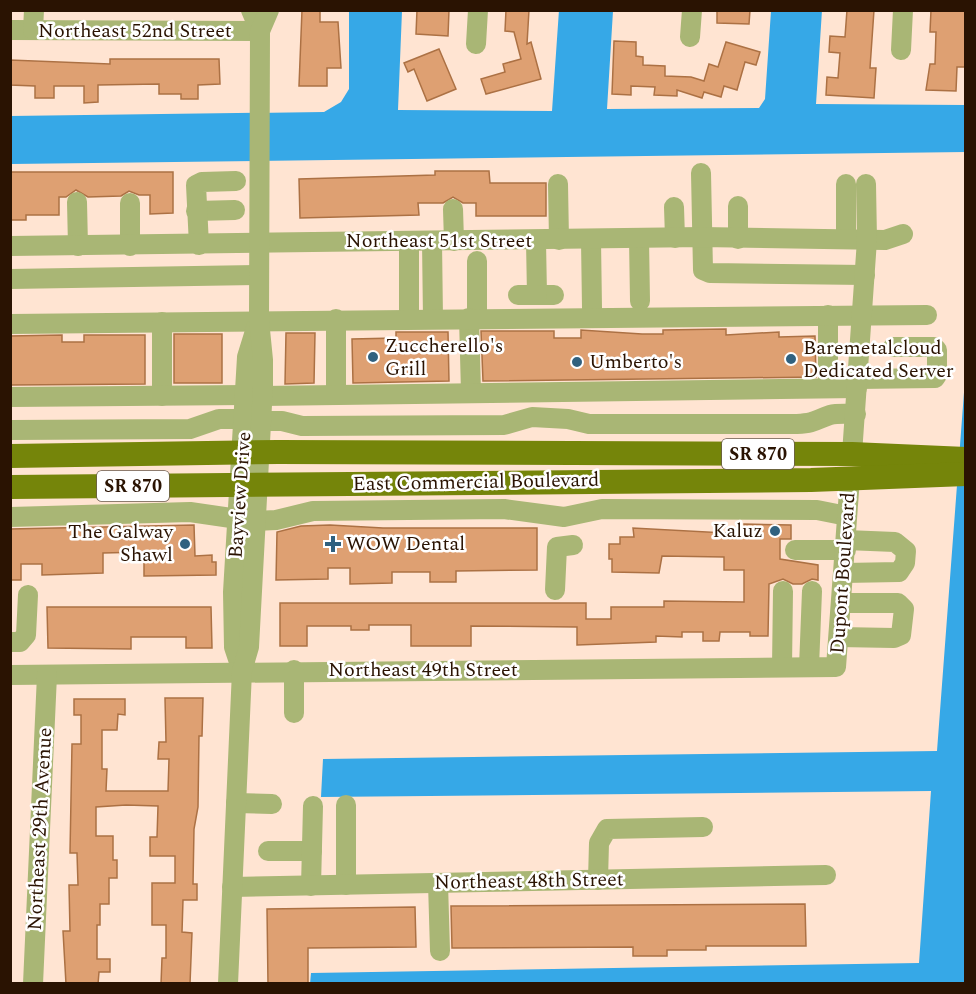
<svg xmlns="http://www.w3.org/2000/svg" width="976" height="994" font-family="Spectral,serif">
<style>
.water{fill:#36a8e7}
.building{fill:#dea072;stroke:#ac7144;stroke-width:1.5}
.lines{fill:none;stroke-linecap:round;stroke-linejoin:round}
.minor{stroke:#a9b675;stroke-width:20}
.major{stroke:#75850a;stroke-width:24}
.poi-dot{fill:#30617f;stroke:#fff;stroke-width:2}
.labels{text-anchor:middle;dominant-baseline:central;stroke-width:5;stroke-linejoin:round;paint-order:stroke}
.shield{fill:#fff;stroke:#6a5a4e;stroke-width:1.5}
.shield-label{font-size:18px;font-weight:bold;fill:#2a1302}
.street-label{font-size:20px;fill:#2a1302;stroke:#fff}
.poi-label{font-size:20px;fill:#2a1302;stroke:#fff;text-anchor:start}
</style>
<rect width="100%" height="100%" fill="#ffe4d2"/>
<!-- water -->
<g class="water">
<path d="M349,10L402,11L398,110L552,111L559,10L613,11L607,109L759,108L765,99L771,11L822,10L816,104L965,105L966,152L11,164L10,116L324,112L341,102L349,89Z"/>
<path d="M965,379V983L310,984L311,973L919,963L931,791L321,797L323,759L937,751Z"/>
</g>
<!-- building -->
<g class="building">
<path d="M302,10H320V22H338L341,68H327V86H299Z"/>
<path d="M417,10H449L448,36L416,34Z"/>
<path d="M506,10H529L527,44L531,42L541,79L486,94L481,79L505,72L503,64L521,59L514,32L505,31Z"/>
<path d="M717,10H750L749,24L717,23Z"/>
<path d="M847,10H874L870,68H876L874,98L826,95L827,77L838,78L840,53L829,52L830,36L845,37Z"/>
<path d="M931,10H966V67H957L956,91L926,90L930,64H935L936,32H930Z"/>
<path d="M614,41L636,42V56L643,57V65L665,66V76L691,77L704,81L709,64L718,67L726,42L760,52L756,65L745,62L737,90L724,86L721,97L704,92L702,98L677,90V96L654,95L655,87L631,86V95L612,94Z"/>
<path d="M439,49L456,89L427,101L414,69L408,72L404,63Z"/>
<path d="M110,59H219L220,84L198,85V99H181V94H159V84L98,85V102L84,103V86H54V98H35V86L10,85V60L110,64Z"/>
<path d="M435,171H489L490,183H546V216H476V203H463L453,197L443,203H418L419,215L300,218L299,179L435,175Z"/>
<path d="M10,172H173V213L150,214V195H139L129,191L121,196L88,197L76,190L66,197H59V215H26V220H10Z"/>
<path d="M726,329V335L779,332V337L815,336L816,377L483,381L481,331H554V338H581V330L642,334H663V330Z"/>
<path d="M396,332H448L449,381L353,383L352,339L396,338Z"/>
<path d="M286,333H315L314,383L285,384Z"/>
<rect x="174" y="334" width="48" height="49"/>
<path d="M62,335V342H84V335H145V384L10,385V336Z"/>
<path d="M744,524L791,525V539H780V559L818,565V580L812,579L802,584H793L783,579L769,584L768,636H750V632H720L719,641H703V632H682V637L656,636V642L577,645V627L471,626V646H411V625H369V630H351V626H307V646H280V603H586V619H611V607H664V601L744,602V570H724V557L662,556L659,573L612,572V559H609V544H620V537H634L633,528L744,534Z"/>
<path d="M194,525L195,556L212,555V562H216V575L144,576V552L103,553V573L42,575V564H21V580H10V529Z"/>
<path d="M330,525L383,528H537V570L456,571V582H430V572H392V583L350,584V568H328V579L276,580L277,532L301,526Z"/>
<path d="M47,607H211L212,648H186V637H131V649L48,648Z"/>
<path d="M165,698H203L202,736H199L198,807L194,829L193,884H197V900H183L182,932L192,933L190,984H161L162,958H166V925H152V883H175V856H150V837H157L158,806L126,805L96,807V836H113V860H117V878H109V904H100V925H97V959H110V972H99L98,984H66L63,931H70L69,885H78L77,853H70L72,744H81V715H74V699H125V715L118,714L117,730H102V769H107L106,791H168L169,759H158L159,742H166Z"/>
<path d="M805,904L806,946H706V950H667V956H633V947L452,948L451,906Z"/>
<path d="M415,907L416,947L308,948V984H268L267,909Z"/>
</g>
<g class="lines">
<!-- minor -->
<g class="minor">
<path d="M251,10L260,31"/>
<path d="M10,30L260,31"/>
<path d="M33,30L34,10"/>
<path d="M690,37L692,10"/>
<path d="M476,44L478,10"/>
<path d="M901,50L903,10"/>
<path d="M701,173L703,270L710,273L865,275"/>
<path d="M558,184L559,240"/>
<path d="M846,184V239"/>
<path d="M77,202L78,246"/>
<path d="M130,203V246"/>
<path d="M738,206V239"/>
<path d="M674,207L675,238"/>
<path d="M453,209L454,241"/>
<path d="M196,211L235,210"/>
<path d="M639,238L640,301"/>
<path d="M591,240L592,308"/>
<path d="M432,241L433,319"/>
<path d="M536,241L537,295H554"/>
<path d="M199,245L196,185L202,182L236,181"/>
<path d="M10,246L702,237L885,240L903,234"/>
<path d="M477,261V318"/>
<path d="M10,279L259,275"/>
<path d="M518,295H537"/>
<path d="M828,315V378"/>
<path d="M469,318L471,392"/>
<path d="M409,319V241"/>
<path d="M10,324L927,315"/>
<path d="M858,379L935,378L937,375V350L934,347H893"/>
<path d="M336,394V319"/>
<path d="M162,396V322"/>
<path d="M262,396L857,388"/>
<path d="M10,397L246,395"/>
<path d="M260,421H282L302,426L504,425L532,417L568,419L589,424H797C816,423 815,420 830,415C838,413 848,414 856,414"/>
<path d="M10,430L190,429L219,419H245"/>
<path d="M852,454L867,240L866,184"/>
<path d="M10,517L190,512L238,519"/>
<path d="M255,521L276,520L313,511L504,509L564,517L602,509L817,510L847,516"/>
<path d="M795,550H846"/>
<path d="M844,573L899,572L905,563L906,551L895,542L846,540"/>
<path d="M555,590L557,547L573,545"/>
<path d="M839,637L894,638L901,635L904,609L898,603H842"/>
<path d="M10,642H20L26,635L28,595"/>
<path d="M782,667L783,591"/>
<path d="M809,667L812,591"/>
<path d="M242,671L234,647L233,592L247,357L256,328"/>
<path d="M10,675L836,667L850,478"/>
<path d="M294,713V670"/>
<path d="M236,803L272,804"/>
<path d="M268,851H312"/>
<path d="M598,880L599,843L607,829L703,827"/>
<path d="M438,883L440,951"/>
<path d="M346,885V805"/>
<path d="M311,886L313,806"/>
<path d="M232,887L826,875"/>
<path d="M33,984L47,675"/>
<path d="M228,984L242,671L249,647L263,386V360L259,320L260,31L269,10"/>
</g>
<!-- major -->
<g class="major">
<path d="M10,456L278,452L852,454L966,459"/>
<path d="M10,487L811,480L966,474"/>
</g>
</g>
<!-- markers -->
<g class="poi-dot">
<circle cx="373" cy="357" r="6"/>
<circle cx="791" cy="359" r="6"/>
<circle cx="577" cy="362" r="6"/>
<circle cx="775" cy="531" r="6"/>
<circle cx="185" cy="544" r="6"/>
<path d="M330 535h6v6h6v6h-6v6h-6v-6h-6v-6h6z"/>
</g>
<g class="labels">
<!-- shield labels -->
<g class="shield">
<rect x="722" y="439" width="72" height="30" rx="4.5"/>
<rect x="97" y="471" width="72" height="30" rx="4.5"/>
</g>
<g class="shield-label">
<text x="758" y="454">SR 870</text>
<text x="133" y="486">SR 870</text>
</g>
<!-- street labels -->
<g class="street-label">
<text x="135" y="31">Northeast 52nd Street</text>
<text x="439" y="241">Northeast 51st Street</text>
<text transform="translate(476 482) rotate(-1)">East Commercial Boulevard</text>
<text transform="translate(240 495) rotate(-86)">Bayview Drive</text>
<text transform="translate(843 573) rotate(-86)">Dupont Boulevard</text>
<text x="423" y="670">Northeast 49th Street</text>
<text transform="translate(40 829) rotate(-87)">Northeast 29th Avenue</text>
<text transform="translate(529 881) rotate(-1)">Northeast 48th Street</text>
</g>
<!-- poi labels -->
<g class="poi-label">
<text x="385" y="346">Zuccherello's<tspan x="385" dy="23">Grill</tspan></text>
<text x="803" y="348">Baremetalcloud<tspan x="803" dy="23">Dedicated Server</tspan></text>
<text x="589" y="362">Umberto's</text>
<text x="763" y="531" text-anchor="end">Kaluz</text>
<text x="173" y="532" text-anchor="end">The Galway<tspan x="173" dy="23">Shawl</tspan></text>
<text x="346" y="544">WOW Dental</text>
</g>
</g>
<!-- border -->
<rect width="976" height="994" fill="none" stroke="#2a1302" stroke-width="24"/>
</svg>
